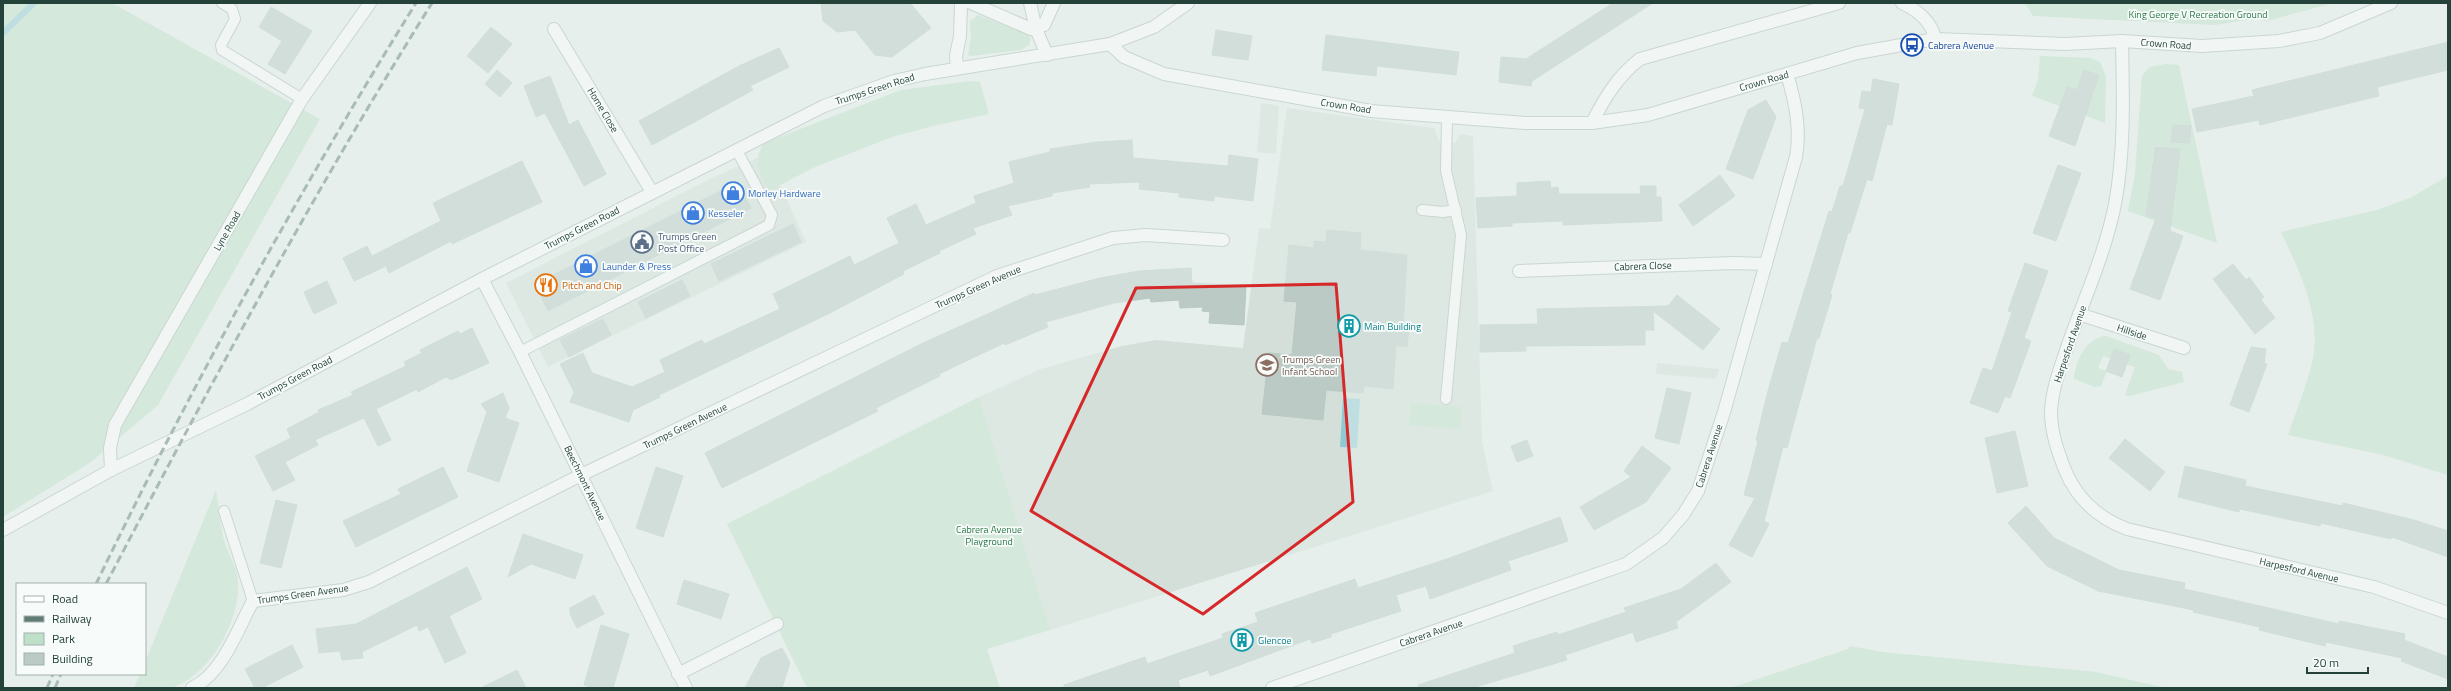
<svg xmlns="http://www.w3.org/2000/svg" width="2451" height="691" font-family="'Titillium Web',sans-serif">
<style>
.built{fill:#d4dfda}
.green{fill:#bfe0c8;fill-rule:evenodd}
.water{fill:#8ec9d4}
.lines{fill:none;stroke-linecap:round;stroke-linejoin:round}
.stream{stroke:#8ec9d4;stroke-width:6}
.building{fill:#bbcac4;stroke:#b8c9c2}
.service-casing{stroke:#a8b8b2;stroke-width:12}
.minor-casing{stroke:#a8b8b2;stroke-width:14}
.tertiary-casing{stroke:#a8b8b2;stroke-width:14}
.service{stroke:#fff;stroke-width:10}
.minor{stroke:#fff;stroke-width:12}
.tertiary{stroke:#fff;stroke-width:12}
.rail{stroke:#5f7d75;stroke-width:3;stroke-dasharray:8 4;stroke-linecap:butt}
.marked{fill:none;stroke:#d62828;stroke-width:3;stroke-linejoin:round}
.labels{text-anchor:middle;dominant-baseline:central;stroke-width:3.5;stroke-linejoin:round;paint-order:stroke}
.park-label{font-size:10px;fill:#2d7a4b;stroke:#f7fbf9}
.street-label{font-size:10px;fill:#24423a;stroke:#f7fbf9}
.transit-label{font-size:10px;fill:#164399;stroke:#f7fbf9;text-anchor:start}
.shop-label{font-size:10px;fill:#366cbe;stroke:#f7fbf9;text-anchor:start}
.service-label{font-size:10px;fill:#4e5e75;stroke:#f7fbf9;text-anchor:start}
.food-label{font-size:10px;fill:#c56008;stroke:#f7fbf9;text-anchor:start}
.culture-label{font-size:10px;fill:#0d838f;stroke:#f7fbf9;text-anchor:start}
.education-label{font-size:10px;fill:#785e54;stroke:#f7fbf9;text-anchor:start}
</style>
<rect width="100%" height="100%" fill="#e6efeb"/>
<!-- built -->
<g class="built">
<path d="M1261,103L1279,106L1276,154L1257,152Z"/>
<path d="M1287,108L1434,128L1439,141L1455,143L1460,134L1473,136L1482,442L1493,491L1050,630L979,397L1041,369L1122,346L1156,340L1243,348L1259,228L1270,229Z"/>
<path d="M766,154L806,242L548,367L506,283L714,177Z"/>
<path d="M1657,363L1719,369L1716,379L1656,374Z"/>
</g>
<!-- green -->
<g class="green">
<path d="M3,3H112L320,119L158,405L91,462L3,517Z"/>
<path d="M2025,3H2333L2267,21L2253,19L2215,25L2033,16Z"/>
<path d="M978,15L1028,34L1031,39L1029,45L1021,50L972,56L968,55L971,37L970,21Z"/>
<path d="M2040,56L2091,58L2100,62L2106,77L2105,123L2078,113L2087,108L2099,75L2084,70L2077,90L2067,87L2060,106L2032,96L2038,80Z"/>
<path d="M2166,64L2179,65L2217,243L2128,211L2135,173L2142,76L2149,67ZM2154,146L2179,149L2171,219L2146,216Z"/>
<path d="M970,81L980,82L989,114L937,125L892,137L815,167L780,185L772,193C759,177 752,161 764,143L901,90Z"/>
<path d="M2448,176V475L2383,455L2288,435C2296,412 2306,387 2312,363C2323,318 2299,270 2281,232L2377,210L2410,198Z"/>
<path d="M2106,336L2159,355L2168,369L2182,372L2184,382L2130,396L2125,395L2135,367L2103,356L2098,368L2107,371L2101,386L2095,387L2074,379C2075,361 2086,338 2106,336Z"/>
<path d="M979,397L1050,630L987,649L1000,688H807L727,524Z"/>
<path d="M1411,403L1462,407L1460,429L1409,425Z"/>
<path d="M216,490C219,508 220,527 225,544C230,557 237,568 238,581C241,620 210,676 171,688C160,691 145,688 134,688L140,674H145V662Z"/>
<path d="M1850,646L1882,652L2096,672L2166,688H1730L1848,649Z"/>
</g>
<!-- water -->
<path class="water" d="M1343,398L1360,399L1357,448L1340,447Z"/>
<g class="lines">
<!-- stream -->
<path class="stream" d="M3,33L34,3"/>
</g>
<!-- building -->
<g class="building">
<path d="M821,3H910L931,28L892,57L875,55L855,30L837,32L823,21Z"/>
<path d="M1613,3H1653L1532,81L1531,86L1499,82L1501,57L1526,59Z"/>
<path d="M271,7L312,31L285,74L268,64L282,41L259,27Z"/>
<path d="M491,27L512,44L488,73L467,56Z"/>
<path d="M1216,30L1252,36L1248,60L1212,55Z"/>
<path d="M1326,35L1459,52L1456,75L1377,66L1376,76L1322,70Z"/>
<path d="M2448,42V70L2377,87L2379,96L2260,125L2259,120L2197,132L2192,109L2254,96L2252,90Z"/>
<path d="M779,48L789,67L750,86L753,90L652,145L639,121L739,66Z"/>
<path d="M497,70L512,83L500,97L485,84Z"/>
<path d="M2084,70L2099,75L2075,146L2049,136L2067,87L2077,90Z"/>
<path d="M550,76L569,125L578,120L606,174L584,186L545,113L536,117L524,86Z"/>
<path d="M1873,79L1899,84L1892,125L1887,124L1872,181L1867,179L1850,233H1848L1830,294L1832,295L1819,338H1817L1787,448L1783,447L1764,521L1769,524L1752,557L1729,545L1755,498L1744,495L1758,441L1756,440L1769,387L1782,342L1788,343L1829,211L1832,212L1840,186H1843L1865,109L1859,108L1862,91L1871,92Z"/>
<path d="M1766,100L1776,117L1753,179L1726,169L1748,110Z"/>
<path d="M2173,125L2191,126L2189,143L2171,142Z"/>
<path d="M1132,140L1133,158L1228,166L1229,155L1258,159L1253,201L1214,196V201L1179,197V193L1139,189L1140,182L1089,184L1090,187L1052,193V196L1008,206L1012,215L973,228L976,234L939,251L940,253L903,271L904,274L828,314L659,395L660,397L633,410L629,422L570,402L574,392L560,364L583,353L592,373L632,387L665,372L660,360L702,340L704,344L780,309L773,294L850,256L854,265L899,243L887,218L916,204L926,225L976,203L974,196L1014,183L1009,162L1050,152V149L1097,142Z"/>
<path d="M2155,147L2180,149L2170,231L2183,236L2160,300L2130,289L2156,218L2146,216Z"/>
<path d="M522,161L542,202L452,244L451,241L389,273L386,266L354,281L343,258L367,246L372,256L441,221L433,203Z"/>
<path d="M2058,165L2081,173L2056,241L2033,233Z"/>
<path d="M1720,175L1735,196L1693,226L1679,205Z"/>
<path d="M1550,181L1551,188L1558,187L1559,194H1641L1640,186H1656V197H1661L1662,221L1563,225V221L1512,223V226L1478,228L1476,198L1517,196V183Z"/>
<path d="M738,182L751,208L548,311L535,284Z"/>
<path d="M793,224L801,242L719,281L711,264Z"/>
<path d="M1327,230L1361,233L1360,250L1407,255L1403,327L1409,328L1407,347L1396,345L1393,389L1364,386L1363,393L1326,390L1323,420L1262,414L1269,353L1292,355L1297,302L1284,301L1289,245L1314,248V241L1326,242Z"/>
<path d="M2025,263L2048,271L2024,338L2031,341L2010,398L2005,396L1998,413L1970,403L1983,368L1992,371L2012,312L2008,311Z"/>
<path d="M2233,264L2246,280L2249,277L2264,297L2261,300L2275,318L2255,334L2213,279Z"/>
<path d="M1191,268L1192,283L1246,286L1244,325L1209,323L1210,312L1202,311L1203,307L1180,308L1179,300L1151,302L1150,298L1114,303L1046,322L1048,327L1005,345L1004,343L939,374L940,376L876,408L878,411L722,488L705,453L923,343L1034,293L1035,295L1100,278L1139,271Z"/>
<path d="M682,280L690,296L646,318L638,302Z"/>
<path d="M327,281L337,303L314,314L304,292Z"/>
<path d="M1677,295L1720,329L1703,350L1653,311L1654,330H1645V345L1526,346V351L1480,352V325L1538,324L1537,309L1668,306Z"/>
<path d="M603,319L611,335L569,357L560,340Z"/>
<path d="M472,328L489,363L451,380L446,377L418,392L417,389L376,409L391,440L378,446L364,418L315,440L318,445L285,462L295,480L273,491L255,456L291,438L287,429L319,412L318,410L353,395L351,392L406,366L404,362L422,353L420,350L458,331L460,334Z"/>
<path d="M2251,347L2266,349L2264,363L2267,364L2249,412L2230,405Z"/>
<path d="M2114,349L2130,355L2122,377L2106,371Z"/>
<path d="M1667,388L1691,393L1679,444L1655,438Z"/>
<path d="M503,393L509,408L505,418L519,423L499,482L467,471L487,412L481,404Z"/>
<path d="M2015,431L2028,486L1997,493L1985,438Z"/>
<path d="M2125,439L2165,472L2150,491L2109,458Z"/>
<path d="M1527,440L1533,456L1517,462L1511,446Z"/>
<path d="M1642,446L1671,468L1646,502L1594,530L1580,507L1631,477L1624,471Z"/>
<path d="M2185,466L2246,480L2245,486L2343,506V503L2414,520L2448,531V557L2392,537L2391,539L2321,523L2320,526L2240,509L2239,512L2178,497Z"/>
<path d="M443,467L458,497L356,547L343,521L401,494L398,489Z"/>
<path d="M656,467L683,476L663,537L636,528Z"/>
<path d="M276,500L297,505L281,568L260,563Z"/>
<path d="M2026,506L2054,538L2119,570L2185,583L2184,589L2225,598L2339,624V621L2405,634L2404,640L2448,657V679L2401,661L2402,658L2326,642L2325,646L2259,630L2260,627L2193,612L2194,610L2098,591L2047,566L2008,523Z"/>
<path d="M1560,517L1568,541L1508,561L1511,570L1430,599L1426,586L1396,595L1401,611L1331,634V637L1312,643L1310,639L1210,676L1208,670L1178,680L1180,688H1064V685L1145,657L1147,664L1223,638L1222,634L1258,622L1255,613L1355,579L1358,588L1447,559Z"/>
<path d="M523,534L583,555L575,579L531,564L508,577Z"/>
<path d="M1716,563L1731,582L1676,622L1678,628L1636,642L1633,632L1565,655L1567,660L1472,688H1419L1418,685L1515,653L1513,646L1557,632L1558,635L1626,612L1624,608L1681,589Z"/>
<path d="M467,567L482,599L449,616L466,653L445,663L428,627L419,631L417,625L362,652L363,658L342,660L340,651L319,653L316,629L356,624Z"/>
<path d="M684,580L729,594L721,619L677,604Z"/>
<path d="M594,595L604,614L577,628L570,614V608Z"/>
<path d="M601,625L629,634L613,688H593L584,685Z"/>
<path d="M292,645L303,667L262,688H255L245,669Z"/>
<path d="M782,648L790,663L782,688H745L761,658Z"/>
<path d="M517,670L526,688H481Z"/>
</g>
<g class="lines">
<!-- service casing -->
<g class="service-casing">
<g id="service">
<path d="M222,3L232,9L235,19L221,45L222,50L302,99"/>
<path d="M1422,210L1443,212L1456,210"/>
<path d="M520,352L769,225L772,215L737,151"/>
<path d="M1446,399L1461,235L1446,171L1447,117"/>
<path d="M224,511L253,601"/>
</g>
</g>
<!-- minor casing -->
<g class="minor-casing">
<g id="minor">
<path d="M971,3L1031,29L1044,25L1054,3"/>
<path d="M1030,3L1036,29L1047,55"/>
<path d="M1902,3C1917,10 1932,22 1935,39"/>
<path d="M554,29L652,192"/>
<path d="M2122,41C2123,96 2125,150 2115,204C2106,250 2086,295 2070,339C2062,363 2052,387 2051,412C2051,433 2058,452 2065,470C2077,499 2098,518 2127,529L2374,587L2448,613"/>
<path d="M1110,44L1124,57L1164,74L1371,111L1525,123H1592L1648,115L1857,53L1935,39L2065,44L2122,41L2202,46L2279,41L2320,33L2391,3"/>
<path d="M957,68L956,56L960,36L961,3"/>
<path d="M1592,123C1605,97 1618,76 1640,59L1839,3"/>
<path d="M1519,271L1733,263L1766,264"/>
<path d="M482,279L520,352L686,688"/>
<path d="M2079,314L2184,348"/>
<path d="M111,470L110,448L115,425L302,99L370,3"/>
<path d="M678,674L777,624"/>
<path d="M192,688C223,673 237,630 253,601L343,590L369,582L581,475L997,276L1113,238L1146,235L1223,240"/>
<path d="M1272,688L1626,564L1663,538L1683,515L1698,491L1724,412L1796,157C1801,128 1795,101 1787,74"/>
</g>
</g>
<!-- tertiary casing -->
<g class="tertiary-casing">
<path id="tertiary" d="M3,530L111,470L247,404L482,279L824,106L894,81L925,74L1110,44L1154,27L1188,3"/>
</g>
<!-- service -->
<use href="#service" class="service"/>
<!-- minor -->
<use href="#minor" class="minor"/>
<!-- tertiary -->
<use href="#tertiary" class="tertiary"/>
<!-- rail -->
<g class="rail">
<path d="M96,584C192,385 299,191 416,3"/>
<path d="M106,584C209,387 314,191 432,3"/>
<path d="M47,688L53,674"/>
<path d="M55,688L61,674"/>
</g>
</g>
<!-- marked area -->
<path d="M0 0H2451V691H0ZM1336,284L1353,502L1203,614L1031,511L1136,288Z" fill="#e6efeb" fill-opacity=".55" fill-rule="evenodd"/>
<path class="marked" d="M1336,284L1353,502L1203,614L1031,511L1136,288Z"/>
<!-- icons -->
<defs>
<g id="bus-ring" transform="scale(1.15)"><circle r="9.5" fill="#f7fbf9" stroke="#1a4fb4" stroke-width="1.5"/><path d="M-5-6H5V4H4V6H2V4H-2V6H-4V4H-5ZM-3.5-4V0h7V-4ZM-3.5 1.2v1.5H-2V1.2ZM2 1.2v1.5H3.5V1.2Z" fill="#1a4fb4"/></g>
<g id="shop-ring" transform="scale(1.15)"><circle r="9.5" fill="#f7fbf9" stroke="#3f7fe0" stroke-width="1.5"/><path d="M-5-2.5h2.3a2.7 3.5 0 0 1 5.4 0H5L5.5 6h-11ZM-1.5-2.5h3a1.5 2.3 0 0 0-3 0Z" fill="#3f7fe0"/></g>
<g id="civic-ring" transform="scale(1.15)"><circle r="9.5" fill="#f7fbf9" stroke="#5c6f8a" stroke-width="1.5"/><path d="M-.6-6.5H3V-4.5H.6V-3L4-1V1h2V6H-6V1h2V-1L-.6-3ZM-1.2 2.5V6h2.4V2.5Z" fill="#5c6f8a"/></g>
<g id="restaurant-ring" transform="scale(1.15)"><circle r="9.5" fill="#f7fbf9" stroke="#e8710a" stroke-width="1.5"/><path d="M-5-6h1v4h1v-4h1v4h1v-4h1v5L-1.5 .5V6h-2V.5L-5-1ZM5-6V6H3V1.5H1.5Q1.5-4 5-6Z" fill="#e8710a"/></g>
<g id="building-ring" transform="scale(1.15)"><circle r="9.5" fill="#f7fbf9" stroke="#0f9aa8" stroke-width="1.5"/><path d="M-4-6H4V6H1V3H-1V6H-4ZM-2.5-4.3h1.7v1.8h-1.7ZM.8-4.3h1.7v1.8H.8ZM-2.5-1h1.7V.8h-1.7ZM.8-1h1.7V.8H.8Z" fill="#0f9aa8"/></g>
<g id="school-ring" transform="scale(1.15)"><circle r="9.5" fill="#f7fbf9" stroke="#8d6e63" stroke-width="1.5"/><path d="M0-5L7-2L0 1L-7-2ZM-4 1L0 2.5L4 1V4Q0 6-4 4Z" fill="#8d6e63"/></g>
</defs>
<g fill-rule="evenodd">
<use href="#bus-ring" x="1912" y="45"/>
<use href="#shop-ring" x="733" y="193"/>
<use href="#shop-ring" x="693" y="213"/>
<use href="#civic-ring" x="642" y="242"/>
<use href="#shop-ring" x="586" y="266"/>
<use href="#restaurant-ring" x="546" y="285"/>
<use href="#building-ring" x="1349" y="326"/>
<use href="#school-ring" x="1267" y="365"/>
<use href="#building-ring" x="1242" y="640"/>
</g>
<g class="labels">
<!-- park labels -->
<g class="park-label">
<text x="2198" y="14">King George V Recreation Ground</text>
<text x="989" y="529">Cabrera Avenue<tspan x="989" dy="12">Playground</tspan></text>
</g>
<!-- street labels -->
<g class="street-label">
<text transform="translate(2166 44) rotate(4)">Crown Road</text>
<text transform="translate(1764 81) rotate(-16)">Crown Road</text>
<text transform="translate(875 89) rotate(-18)">Trumps Green Road</text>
<text transform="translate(1346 106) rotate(9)">Crown Road</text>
<text transform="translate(603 110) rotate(59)">Home Close</text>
<text transform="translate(582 228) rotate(-27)">Trumps Green Road</text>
<text transform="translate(227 231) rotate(-60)">Lyne Road</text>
<text transform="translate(1643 266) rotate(-2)">Cabrera Close</text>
<text transform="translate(978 287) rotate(-24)">Trumps Green Avenue</text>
<text transform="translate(2132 332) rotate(18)">Hillside</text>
<text transform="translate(2070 344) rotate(-71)">Harpesford Avenue</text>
<text transform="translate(295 378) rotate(-28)">Trumps Green Road</text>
<text transform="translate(685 426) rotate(-26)">Trumps Green Avenue</text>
<text transform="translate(1709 456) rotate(-72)">Cabrera Avenue</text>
<text transform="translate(585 483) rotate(64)">Beechmont Avenue</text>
<text transform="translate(2299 570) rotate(13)">Harpesford Avenue</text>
<text transform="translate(303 594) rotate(-8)">Trumps Green Avenue</text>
<text transform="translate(1431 633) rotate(-19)">Cabrera Avenue</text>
</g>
<!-- transit labels -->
<g class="transit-label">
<text x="1928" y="45">Cabrera Avenue</text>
</g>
<!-- shop labels -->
<g class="shop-label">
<text x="748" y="193">Morley Hardware</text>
<text x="708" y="213">Kesseler</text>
<text x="602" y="266">Launder &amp; Press</text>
</g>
<!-- service labels -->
<g class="service-label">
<text x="658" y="236">Trumps Green<tspan x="658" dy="12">Post Office</tspan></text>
</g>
<!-- food labels -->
<g class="food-label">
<text x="562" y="285">Pitch and Chip</text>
</g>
<!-- culture labels -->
<g class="culture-label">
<text x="1364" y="326">Main Building</text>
<text x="1258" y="640">Glencoe</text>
</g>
<!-- education labels -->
<g class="education-label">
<text x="1282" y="359">Trumps Green<tspan x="1282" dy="12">Infant School</tspan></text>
</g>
</g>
<!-- border -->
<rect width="2451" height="691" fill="none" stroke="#24423a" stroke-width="8"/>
<!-- legend -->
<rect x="16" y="583" width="130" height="92" fill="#f7fbf9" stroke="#a3b1ad"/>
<rect x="24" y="596" width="20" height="6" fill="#ffffff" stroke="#a3b1ad"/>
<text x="52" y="603" font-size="12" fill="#24423a">Road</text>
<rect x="24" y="616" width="20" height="6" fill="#5f7d75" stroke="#a3b1ad"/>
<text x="52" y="623" font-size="12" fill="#24423a">Railway</text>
<rect x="24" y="633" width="20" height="12" fill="#bfe0c8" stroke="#a3b1ad"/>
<text x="52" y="643" font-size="12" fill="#24423a">Park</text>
<rect x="24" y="653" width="20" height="12" fill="#bbcac4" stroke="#a3b1ad"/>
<text x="52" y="663" font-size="12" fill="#24423a">Building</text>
<!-- scale -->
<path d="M2307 667v6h61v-6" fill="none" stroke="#24423a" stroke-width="2"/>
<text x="2313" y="667" font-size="12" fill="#24423a" stroke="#f7fbf9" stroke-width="3" paint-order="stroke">20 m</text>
</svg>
